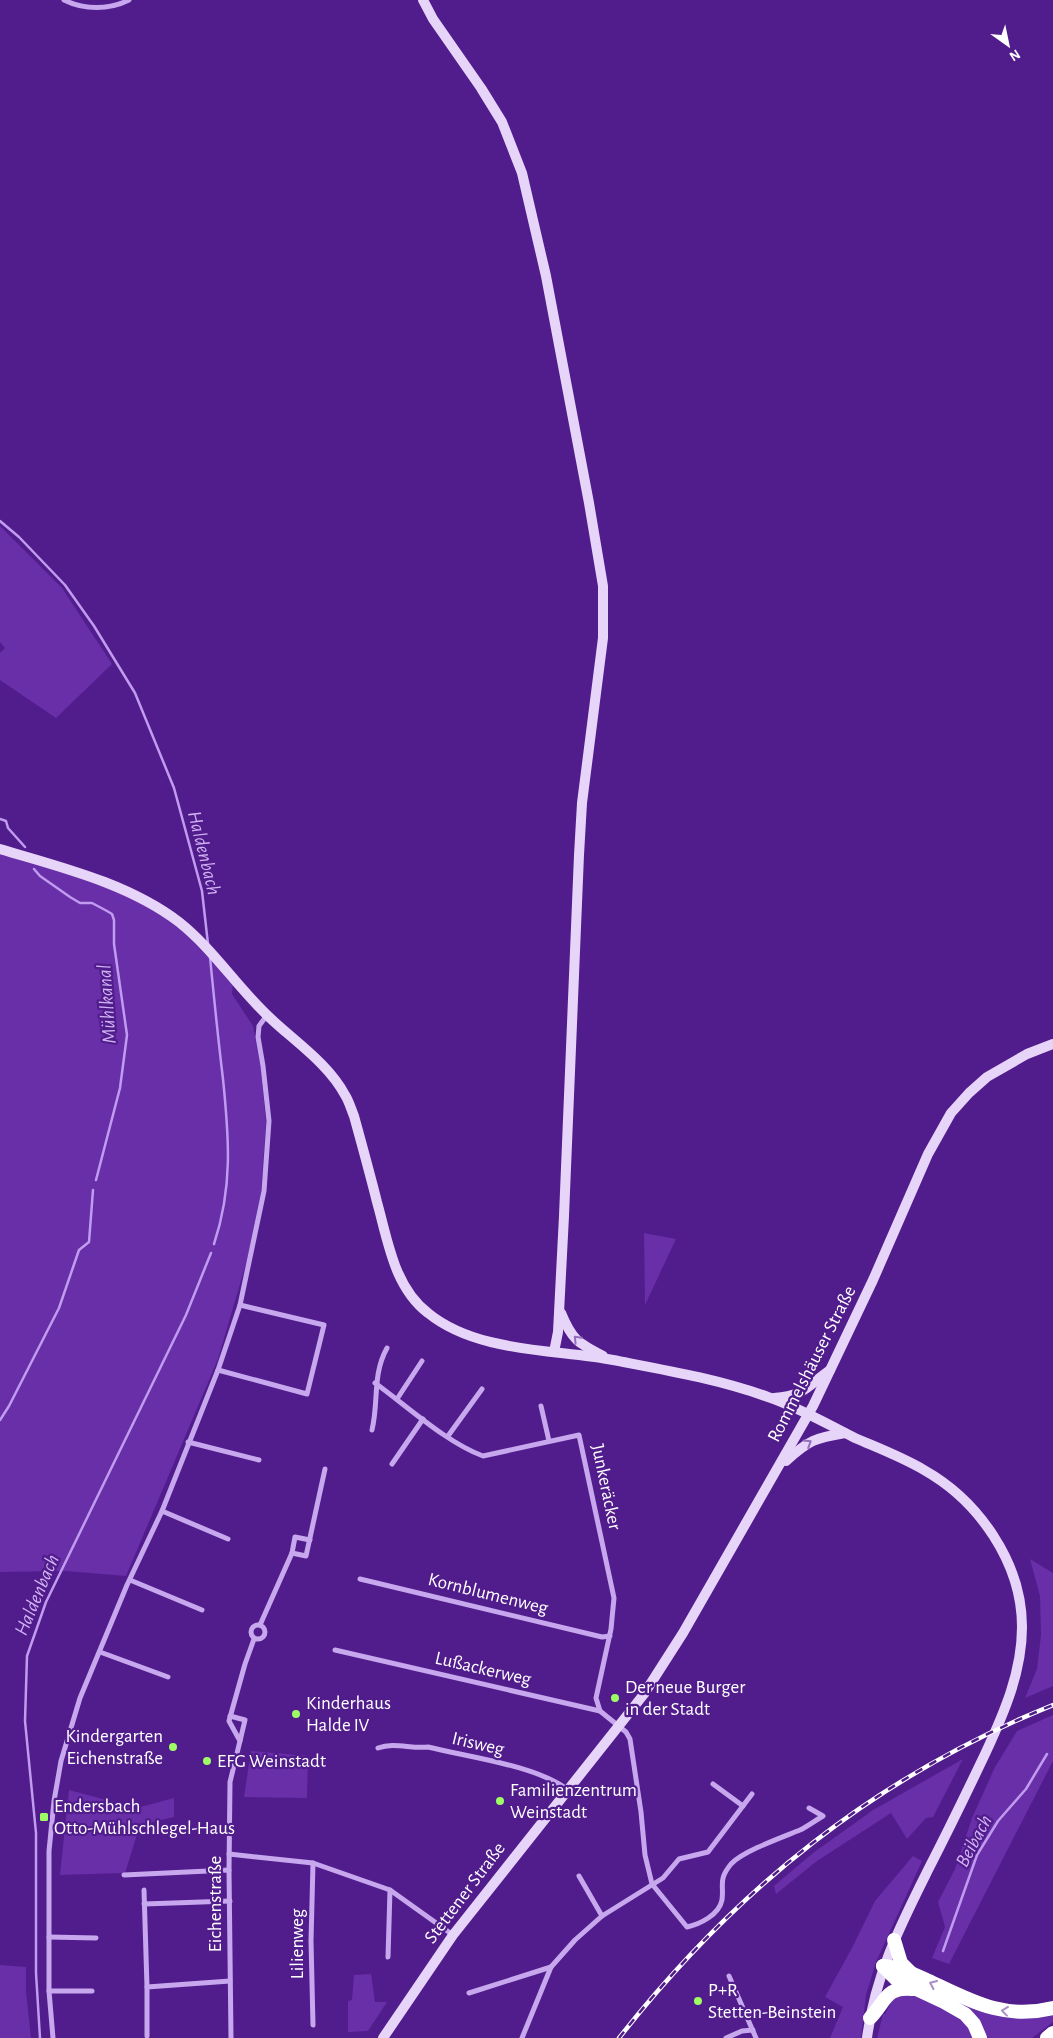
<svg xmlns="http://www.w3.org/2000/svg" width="1053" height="2038" font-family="'Alegreya Sans',sans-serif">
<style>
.green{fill:#682fa9}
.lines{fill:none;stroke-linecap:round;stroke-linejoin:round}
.stream{stroke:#c09bef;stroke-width:2.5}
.street{stroke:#c7a7ed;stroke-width:5}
.secondary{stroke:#e6d4f9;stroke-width:10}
.highway{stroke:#fff;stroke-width:14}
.rail-casing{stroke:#fff;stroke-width:4.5}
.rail{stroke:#511c8b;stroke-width:2.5;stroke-dasharray:8;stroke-linecap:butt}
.oneway{stroke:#946fbc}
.oneway2{stroke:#a88ec5}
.poi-dot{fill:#9efd65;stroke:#511c8b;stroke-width:2}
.labels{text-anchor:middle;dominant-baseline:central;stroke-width:4.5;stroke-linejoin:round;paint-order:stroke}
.street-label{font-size:19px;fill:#fff;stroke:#511c8b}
.poi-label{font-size:19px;fill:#fff;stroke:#511c8b;text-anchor:start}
.water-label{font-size:20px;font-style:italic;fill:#d1b3f4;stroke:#511c8b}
</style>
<rect width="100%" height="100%" fill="#511c8b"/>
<!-- green -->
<g class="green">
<path d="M0,526L62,588L112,664L56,718L0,680V653L5,648L0,642Z"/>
<path d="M0,851L106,886L136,900L177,925L233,983L232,994L253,1026L261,1070L266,1123L261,1192L247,1260L218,1359L126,1576L65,1571L0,1572Z"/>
<path d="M644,1233L676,1239L645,1305Z"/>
<path d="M1030,1559L1053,1573V1686L1025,1698L1037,1669L1041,1635L1040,1596Z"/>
<path d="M1053,1715V1761L949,1964L932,1958L945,1927L938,1902L955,1869L972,1818L995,1767L1017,1731Z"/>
<path d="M251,1751L308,1756L307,1798L244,1797Z"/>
<path d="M963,1759L933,1817L926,1818L907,1839L891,1813L817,1861L776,1894L774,1886L813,1853L873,1810Z"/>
<path d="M69,1790L137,1808L174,1798V1817L140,1825L125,1873L60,1875Z"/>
<path d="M913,1856L922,1861L876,1962L866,1995L861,2038H830L843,2007L825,1997L853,1946L875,1901Z"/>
<path d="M0,1965L26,1967V1991L31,2038H0Z"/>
<path d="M896,1972L957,1999L1053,2012V2022L1032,2038H984L981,2030Z"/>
<path d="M371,1974L375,2002H387L368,2031L348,2032V2001L352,2000L354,1975Z"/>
<path d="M913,1994L960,2015L976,2038H877L883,2014H885L891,2003L889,2002L901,1995Z"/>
</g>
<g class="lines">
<!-- stream -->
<g class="stream">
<path d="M0,521L19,537L65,585L94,626L135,693L174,788L202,891L208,944"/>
<path d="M0,819L6,821L8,828L25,847"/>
<path d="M34,869L40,876L70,897L80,903H92L107,911L112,914L114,920V944L127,1035L120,1088L96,1180"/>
<path d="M210,957C214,998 218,1038 223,1079C229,1138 233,1187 214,1244"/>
<path d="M0,1420L9,1406L59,1308L79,1250L89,1242L93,1190"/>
<path d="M943,1951L977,1855L998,1821L1026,1789L1047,1754"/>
<path d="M40,2038L36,1973V1833L25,1721L27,1656L46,1602L186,1315L211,1253"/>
</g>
<!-- street -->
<g class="street">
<path d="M64,0C84,10 109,10 129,0"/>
<path d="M218,1370L307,1394L324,1325L240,1305"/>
<path d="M375,1383C407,1406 447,1443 483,1456L579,1435L614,1598L611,1629L596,1698L600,1711"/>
<path d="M397,1399L422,1361"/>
<path d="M541,1406L549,1441"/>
<path d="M372,1430C379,1401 372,1375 387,1348"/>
<path d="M448,1436L482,1389"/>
<path d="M188,1442L259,1460"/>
<path d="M392,1464L423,1419"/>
<path d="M162,1511L228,1539"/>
<path d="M292,1553L306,1556L325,1469"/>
<path d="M360,1579L602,1637L610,1636"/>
<path d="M130,1580L202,1610"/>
<circle cx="258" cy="1632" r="7"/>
<path d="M260,1625L292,1553L295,1537L310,1540"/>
<path d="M335,1650L600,1711L626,1732L630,1739L641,1812L645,1855L652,1884L687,1927C700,1924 719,1915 722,1900C724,1884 718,1880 731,1864C743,1851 783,1837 800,1830C808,1826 816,1820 823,1816L809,1808"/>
<path d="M100,1652L168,1677"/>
<path d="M230,1716L245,1720L240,1741"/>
<path d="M378,1748C394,1742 411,1749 428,1747C468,1757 534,1765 567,1789"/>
<path d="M713,1784L743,1806"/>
<path d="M229,1854L313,1863L390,1890L453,1935"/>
<path d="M124,1875L229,1870"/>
<path d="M579,1876L602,1916"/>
<path d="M144,1890L147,1987V2036"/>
<path d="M144,1904L230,1901"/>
<path d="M49,1937L96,1938"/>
<path d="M388,1957L390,1890"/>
<path d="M729,1976L756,2038"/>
<path d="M147,1987L230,1981"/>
<path d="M49,1991H92"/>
<path d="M469,1993L551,1967"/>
<path d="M313,2025L311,1941L313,1863"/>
<path d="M53,2038L49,1991V1851L54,1801L61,1761L80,1698L127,1585L162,1511L218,1370L240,1305L264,1191L269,1121L263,1066L258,1037L259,1026L267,1015"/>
<path d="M231,2038L229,1870L230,1782L240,1741L229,1721L245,1664L254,1639"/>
<path d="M522,2038L551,1967L575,1940L602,1916L663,1878L679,1859L708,1852L752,1794"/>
<path d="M726,2038L742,2031L753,2030"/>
</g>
<!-- secondary -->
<g class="secondary">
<path d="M423,0L433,19L481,88L502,122L522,173L546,276L589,503L603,586V638L582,803L579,855L564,1216L558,1332L554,1352"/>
<path d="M0,849C60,867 128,883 179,922C213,949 237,987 268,1016C294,1041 328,1063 345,1095C349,1101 351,1109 354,1116C362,1145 370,1174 377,1202C388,1241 394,1287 428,1313C477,1353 554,1349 613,1360C665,1370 718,1379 768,1397C798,1407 827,1424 855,1438C878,1448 902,1457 924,1470C979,1501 1022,1563 1022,1627C1022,1672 1004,1713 986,1752C967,1792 948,1831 928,1870C900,1926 875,1975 867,2038"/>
<path d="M561,1313C572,1340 578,1343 603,1356"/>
<path d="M774,1398C805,1396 807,1386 830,1370"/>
<path d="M786,1461C809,1440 815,1438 845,1433"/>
<path d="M383,2038L453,1935L644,1694L683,1633L813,1406L873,1280L928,1154L951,1113L969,1093L987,1077L1027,1054L1053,1044"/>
</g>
<!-- highway -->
<g class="highway">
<path d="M894,1940L901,1963L910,1972"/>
<path d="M883,1966C900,1967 915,1975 931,1982C973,2002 1005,2020 1053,2008"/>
<path d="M883,1966L897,1980L944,2002L965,2014L974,2024L980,2038"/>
<path d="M870,2018C886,2001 886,1986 913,1989"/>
<path d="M1047,2038L1053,2033"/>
</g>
<!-- rail casing -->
<g class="rail-casing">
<path id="rail" d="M619,2038C737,1888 875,1777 1053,1705"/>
</g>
<!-- rail -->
<use href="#rail" class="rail"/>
</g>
<!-- one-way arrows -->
<defs><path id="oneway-chevron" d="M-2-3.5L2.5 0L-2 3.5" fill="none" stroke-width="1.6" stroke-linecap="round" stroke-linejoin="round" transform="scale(1.25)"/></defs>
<g class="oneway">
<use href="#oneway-chevron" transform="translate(577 1339) rotate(-134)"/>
<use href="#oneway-chevron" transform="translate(808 1443) rotate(-32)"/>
</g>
<g class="oneway2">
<use href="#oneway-chevron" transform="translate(933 1984) rotate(-155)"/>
<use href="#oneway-chevron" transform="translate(1005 2011) rotate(-173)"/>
</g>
<!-- markers -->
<g class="poi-dot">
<circle cx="615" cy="1698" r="5"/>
<circle cx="296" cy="1714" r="5"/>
<circle cx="173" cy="1747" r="5"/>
<circle cx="207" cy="1761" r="5"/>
<circle cx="500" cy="1801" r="5"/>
<rect x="39" y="1812" width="10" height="10" rx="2.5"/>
<circle cx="698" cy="2001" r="5"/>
</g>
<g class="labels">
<!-- street labels -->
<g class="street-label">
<text transform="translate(812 1364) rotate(-63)">Rommelshäuser Straße</text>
<text transform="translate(606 1487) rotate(78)">Junkeräcker</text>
<text transform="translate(488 1594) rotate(14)">Kornblumenweg</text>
<text transform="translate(483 1669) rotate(13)">Lußackerweg</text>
<text transform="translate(478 1744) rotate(13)">Irisweg</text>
<text transform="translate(465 1893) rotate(-53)">Stettener Straße</text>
<text transform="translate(215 1904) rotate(-90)">Eichenstraße</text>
<text transform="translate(297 1944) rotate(-90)">Lilienweg</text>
</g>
<!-- poi labels -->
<g class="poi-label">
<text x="625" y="1687">Der neue Burger<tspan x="625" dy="22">in der Stadt</tspan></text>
<text x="306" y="1703">Kinderhaus<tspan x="306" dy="22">Halde IV</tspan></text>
<text x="163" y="1736" text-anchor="end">Kindergarten<tspan x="163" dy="22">Eichenstraße</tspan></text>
<text x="217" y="1761">EFG Weinstadt</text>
<text x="510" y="1790">Familienzentrum<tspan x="510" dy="22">Weinstadt</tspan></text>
<text x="54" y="1806">Endersbach<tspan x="54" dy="22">Otto-Mühlschlegel-Haus</tspan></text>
<text x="708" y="1990">P+R<tspan x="708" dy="22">Stetten-Beinstein</tspan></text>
</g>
<!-- water labels -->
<g class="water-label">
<text transform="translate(204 853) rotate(76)">Haldenbach</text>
<text transform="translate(107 1004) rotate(-94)">Mühlkanal</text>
<text transform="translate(37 1595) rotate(-67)">Haldenbach</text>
<text transform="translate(974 1841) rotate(-62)">Beibach</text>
</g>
</g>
<!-- north arrow -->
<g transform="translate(1008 45) rotate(147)" stroke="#511c8b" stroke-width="4" paint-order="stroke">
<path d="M0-4L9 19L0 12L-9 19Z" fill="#ffffff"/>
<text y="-8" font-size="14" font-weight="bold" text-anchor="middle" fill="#ffffff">N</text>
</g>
</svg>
